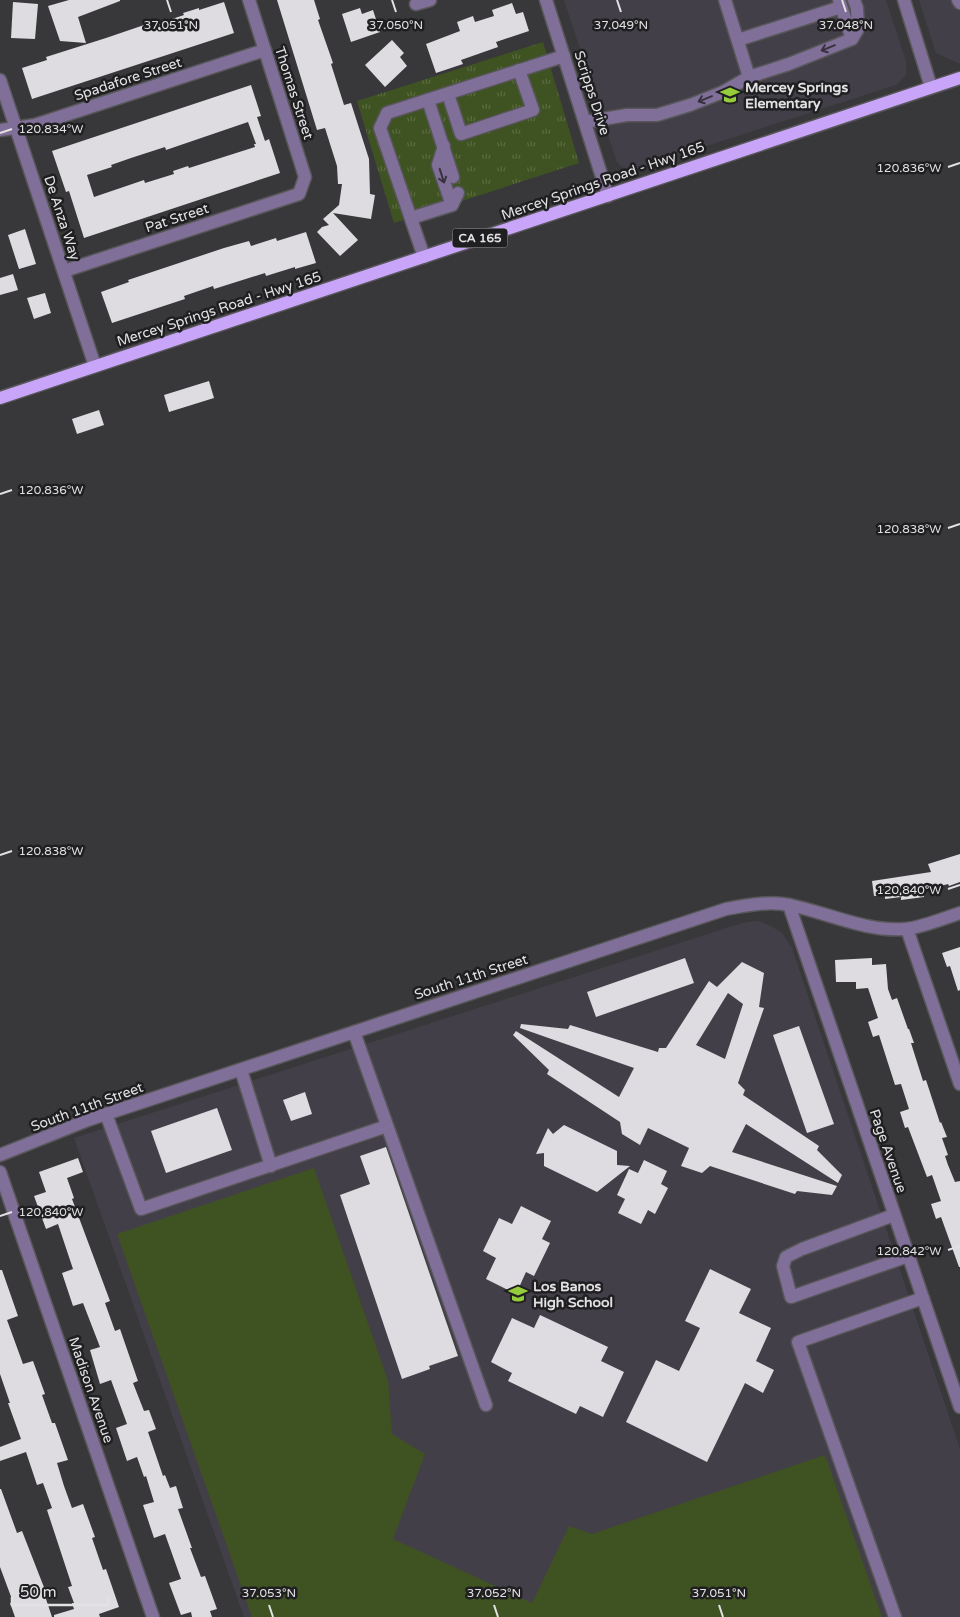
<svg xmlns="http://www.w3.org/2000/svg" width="960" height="1617" font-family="'Varela Round',sans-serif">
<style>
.built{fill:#433f48}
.grass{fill:url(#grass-tufts)}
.pitch{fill:#3e5321}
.building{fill:#dedce0;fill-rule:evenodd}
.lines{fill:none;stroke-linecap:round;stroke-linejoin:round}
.minor-casing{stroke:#575658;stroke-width:15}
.major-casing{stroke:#575658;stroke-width:15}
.minor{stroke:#806f98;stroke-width:12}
.major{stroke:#c8a5f9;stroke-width:12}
.oneway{stroke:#37323e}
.ticks{fill:none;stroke:#e2e1e3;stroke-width:2}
.labels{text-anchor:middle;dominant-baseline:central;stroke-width:5;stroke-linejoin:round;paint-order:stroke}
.shield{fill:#1f1e20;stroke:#a8a6a8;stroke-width:1}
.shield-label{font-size:12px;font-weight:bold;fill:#e2e1e3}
.street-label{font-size:14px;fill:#e2e1e3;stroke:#1f1e20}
.poi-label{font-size:14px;font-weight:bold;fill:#e2e1e3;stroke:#1f1e20;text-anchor:start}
.ticks-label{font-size:12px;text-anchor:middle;fill:#e2e1e3;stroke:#1f1e20;stroke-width:5;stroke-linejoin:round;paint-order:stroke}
</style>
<defs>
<pattern id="grass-tufts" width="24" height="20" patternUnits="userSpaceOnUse" patternTransform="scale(1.25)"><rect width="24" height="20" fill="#3e5321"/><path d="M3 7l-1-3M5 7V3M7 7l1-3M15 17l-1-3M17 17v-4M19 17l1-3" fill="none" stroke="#5a6b41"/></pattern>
</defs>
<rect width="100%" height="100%" fill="#38373a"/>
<!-- built -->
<g class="built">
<path d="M564,0H886L906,61V75L896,85L638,168L629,170L622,167L617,162L607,132L610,125L606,111L598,104Z"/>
<path d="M919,0H960V64L936,53Z"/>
<path d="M758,921L771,926L782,933L792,948L960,1449V1617H244L74,1138L742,923Z"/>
</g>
<!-- grass -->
<path class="grass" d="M543,42L579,163L394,223L357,101Z"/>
<!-- pitch -->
<path class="pitch" d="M314,1168L388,1381L392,1434L425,1454L393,1539L532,1603L569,1526L592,1534L825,1455L882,1617H252L117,1234Z"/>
<!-- building -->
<g class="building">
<path d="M69,0H120V1L78,17L86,43L60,41L48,6Z"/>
<path d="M277,0H314L320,19L318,20L333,63L331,64L344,105L351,103L369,159L370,194L375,195L371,219L333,213L358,240L340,256L317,232L322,227L329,225L323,219L339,205L342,184H338L337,166L325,128L317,130Z"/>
<path d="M13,2L38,4L35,39L11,38Z"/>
<path d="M224,2L234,33L32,99L22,68L47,60L46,57L106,38L147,24L148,27L184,15L183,13L199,8V10Z"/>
<path d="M512,3L516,14L523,12L529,31L496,42L498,47L461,60L463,64L436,73L426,44L460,31L457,22L473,16L475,22L494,16L492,10Z"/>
<path d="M360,8L362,14L373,10L380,32L351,42L342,14Z"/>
<path d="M392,40L404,53L400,57L407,66L385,87L365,65Z"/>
<path d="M251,85L261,116L257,117L265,141L269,139L280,173L84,238L69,191L66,192L52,151ZM248,122L256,144H254L255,147L189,168L188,166L173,171L174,174L145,183L144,180L94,197L87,175L112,167L111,165L131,158L165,147L166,150Z"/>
<path d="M25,229L36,264L19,269L8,235Z"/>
<path d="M306,232L316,263L295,269V267L266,276L265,273L214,289L213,286L184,296L185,299L112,323L101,292L129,282L128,280L224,248L249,241L251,246L276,238L277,241Z"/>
<path d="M13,274L18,290L0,295V278Z"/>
<path d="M45,293L51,313L34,319L27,298Z"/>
<path d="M209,381L214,398L169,412L164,395Z"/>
<path d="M99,410L104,425L77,434L72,419Z"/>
<path d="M960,854V882L949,886L948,884L923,891L924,897L901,900V897L885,899V895L874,896L872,881L931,872L928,864Z"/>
<path d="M960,947V990L958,991L950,966L947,967L942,953Z"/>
<path d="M685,958L694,983L596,1017L587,992Z"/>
<path d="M872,958V965L886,964L888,989L892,1000L897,998L908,1029H909L914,1043H911L923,1081L926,1080L940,1123L941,1122L947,1137L942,1138L948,1155L945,1156L948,1165L955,1182L960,1181V1267H959L941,1217L936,1219L931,1204L941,1201L932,1175L927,1177L908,1127L905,1128L900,1112L909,1109L901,1084L895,1085L879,1035L873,1037L868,1022L878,1018L868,988L856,989V982H836L835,960Z"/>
<path d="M742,962L764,973L759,1007L764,1008L738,1083L745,1090L743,1095L819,1146L817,1150L842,1175L838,1183L746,1124L732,1152L837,1186L832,1195L797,1191L795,1194L710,1166L702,1173L681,1166L689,1148L648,1128L640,1145L622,1134L620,1122L547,1074L549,1070L513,1035L516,1031L619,1097L634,1068L520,1028L521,1024L568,1029L570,1025L658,1052L659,1048H666L709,981L717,987ZM728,993L743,1004L725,1059L696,1045Z"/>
<path d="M799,1026L834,1124L807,1133L773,1035Z"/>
<path d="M305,1092L312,1114L291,1121L283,1100Z"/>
<path d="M217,1108L232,1150L166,1173L151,1131Z"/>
<path d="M564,1125L617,1151V1165L630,1166L597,1192L544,1166V1153L536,1154L548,1128L553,1134Z"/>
<path d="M386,1147L458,1356L429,1366L430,1369L402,1379L340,1195L370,1184L360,1156Z"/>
<path d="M78,1158L83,1172L67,1178L74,1198L72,1199L110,1301L105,1303L115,1331L120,1329L138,1381L133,1383L144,1411L149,1410L156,1429L148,1432L163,1476L165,1475L170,1488L176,1486L183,1508L178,1509L192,1548H190L201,1577L205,1576L217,1609L210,1611L212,1617H192L191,1612L181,1615L169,1583L181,1579L165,1534L154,1538L143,1505L154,1502L146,1476L144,1477L137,1457L127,1461L116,1428L127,1424L111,1380L100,1384L90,1350L100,1347L83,1303L73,1306L62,1273L73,1269L58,1224L46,1229L34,1196L46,1192L39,1172Z"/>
<path d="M644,1160L667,1171L661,1184L668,1188L655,1214L648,1210L641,1224L618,1213L625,1199L617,1195L629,1169L638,1173Z"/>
<path d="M521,1206L551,1221L542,1239L550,1243L534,1276L526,1272L516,1294L486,1279L496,1258L483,1251L499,1218L512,1224Z"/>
<path d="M710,1269L751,1289L739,1313L771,1328L756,1361L774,1370L763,1393L745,1383L707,1462L626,1422L656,1360L679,1371L700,1328L685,1321Z"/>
<path d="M0,1270H2L18,1316L7,1320L23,1364L33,1361L45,1394L42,1395L52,1423H55L68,1460L57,1463L64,1486L72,1508L83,1504L95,1537L92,1538L103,1570L106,1569L119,1607L99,1614L100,1617H54V1615L74,1609L72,1603H74L68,1587L72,1586L47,1510L52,1508L43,1483L37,1485L26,1452L0,1461V1447L21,1439L8,1403H10L0,1374Z"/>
<path d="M540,1315L608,1347L601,1361L624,1372L603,1417L580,1406L576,1414L508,1381L512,1373L491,1362L512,1318L534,1328Z"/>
<path d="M0,1489H1L17,1533L22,1531L47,1595L45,1596L52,1617H15L10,1603L13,1602L0,1567Z"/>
</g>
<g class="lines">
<!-- minor casing -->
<g class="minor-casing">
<g id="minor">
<path d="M546,0L608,196"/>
<path d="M725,0L749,77"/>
<path d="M839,0L852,39"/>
<path d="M904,0L931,87"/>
<path d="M958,0L960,3"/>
<path d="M416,4L430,0"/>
<path d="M738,40L841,7"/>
<path d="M0,80L95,366"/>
<path d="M448,94L461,134L533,110L519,70"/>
<path d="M428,100L453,177"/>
<path d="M585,122L627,115H657L690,105L723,92L749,77L789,64L852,39L858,29L857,8L854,0"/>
<path d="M0,130L35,125L265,50"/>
<path d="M444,146L438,165L452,205"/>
<path d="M411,218L452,205L458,193"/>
<path d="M424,257L380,128L387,113L564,56"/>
<path d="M64,271L299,194L305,177L249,0"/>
<path d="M789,905L960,1407"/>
<path d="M907,929L960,1084"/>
<path d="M354,1032L486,1405"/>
<path d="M241,1070L271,1166"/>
<path d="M106,1114L141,1209L387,1126"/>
<path d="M0,1155L88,1120L726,909C747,905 768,901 790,905C828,913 866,932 905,929C920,928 945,918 960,913"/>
<path d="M0,1172L153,1617"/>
<path d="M894,1215L802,1249L786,1257L783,1266L791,1297L908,1256"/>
<path d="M895,1617L798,1342L923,1298"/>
</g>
</g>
<!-- major casing -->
<g class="major-casing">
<path id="major" d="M0,398L960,78"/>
</g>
<!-- minor -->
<use href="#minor" class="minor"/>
<!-- major -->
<use href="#major" class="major"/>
</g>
<!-- one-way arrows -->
<defs><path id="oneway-shaft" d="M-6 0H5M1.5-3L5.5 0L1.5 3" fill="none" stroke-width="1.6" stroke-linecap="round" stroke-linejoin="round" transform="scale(1.25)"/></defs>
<g class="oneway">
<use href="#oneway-shaft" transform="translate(828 48) rotate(158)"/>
<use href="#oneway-shaft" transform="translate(705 99) rotate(158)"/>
<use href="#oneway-shaft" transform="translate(442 176) rotate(72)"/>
</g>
<!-- ticks -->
<path class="ticks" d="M167,0L171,12M392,0L396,12M617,0L621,12M842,0L846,12M0,133L12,129M948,167L960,163M0,494L12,490M948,528L960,524M0,855L12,851M948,889L960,885M0,1216L12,1212M948,1250L960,1246M269,1605L273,1617M494,1605L498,1617M719,1605L723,1617"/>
<!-- icons -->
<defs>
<g id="school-bare" transform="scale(1.5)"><path d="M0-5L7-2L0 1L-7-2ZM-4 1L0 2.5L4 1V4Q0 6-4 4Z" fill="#94cc3c" stroke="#1f1e20" stroke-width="2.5" paint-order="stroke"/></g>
</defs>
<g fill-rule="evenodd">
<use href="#school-bare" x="730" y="95"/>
<use href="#school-bare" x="518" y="1294"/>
</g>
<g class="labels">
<!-- shield labels -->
<rect class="shield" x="452.5" y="228.5" width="55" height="19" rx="4"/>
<g class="shield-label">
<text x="480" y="238">CA 165</text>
</g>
<!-- street labels -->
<g class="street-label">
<text transform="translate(128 79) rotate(-18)">Spadafore Street</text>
<text transform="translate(294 93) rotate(72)">Thomas Street</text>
<text transform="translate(592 93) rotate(72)">Scripps Drive</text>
<text transform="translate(603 181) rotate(-19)">Mercey Springs Road - Hwy 165</text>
<text transform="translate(62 218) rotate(72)">De Anza Way</text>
<text transform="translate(177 218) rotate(-18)">Pat Street</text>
<text transform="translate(219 309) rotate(-18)">Mercey Springs Road - Hwy 165</text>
<text transform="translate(471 977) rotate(-18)">South 11th Street</text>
<text transform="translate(87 1107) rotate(-20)">South 11th Street</text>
<text transform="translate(888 1151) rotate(71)">Page Avenue</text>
<text transform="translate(91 1390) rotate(71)">Madison Avenue</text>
</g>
<!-- poi labels -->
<g class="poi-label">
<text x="745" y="87">Mercey Springs<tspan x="745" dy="16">Elementary</tspan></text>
<text x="533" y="1286">Los Banos<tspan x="533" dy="16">High School</tspan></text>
</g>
</g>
<g class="ticks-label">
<text x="171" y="29">37.051°N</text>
<text x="396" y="29">37.050°N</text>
<text x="621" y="29">37.049°N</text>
<text x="846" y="29">37.048°N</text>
<text x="51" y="133">120.834°W</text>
<text x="909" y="172">120.836°W</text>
<text x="51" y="494">120.836°W</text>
<text x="909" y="533">120.838°W</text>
<text x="51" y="855">120.838°W</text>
<text x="909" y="894">120.840°W</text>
<text x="51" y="1216">120.840°W</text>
<text x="909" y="1255">120.842°W</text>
<text x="269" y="1597">37.053°N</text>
<text x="494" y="1597">37.052°N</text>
<text x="719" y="1597">37.051°N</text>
</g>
<!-- scale -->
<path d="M12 1597v8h96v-8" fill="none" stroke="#e2e1e3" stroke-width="2.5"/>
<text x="20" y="1597" font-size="15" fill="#e2e1e3" stroke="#1f1e20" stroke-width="4" paint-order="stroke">50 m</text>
</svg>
